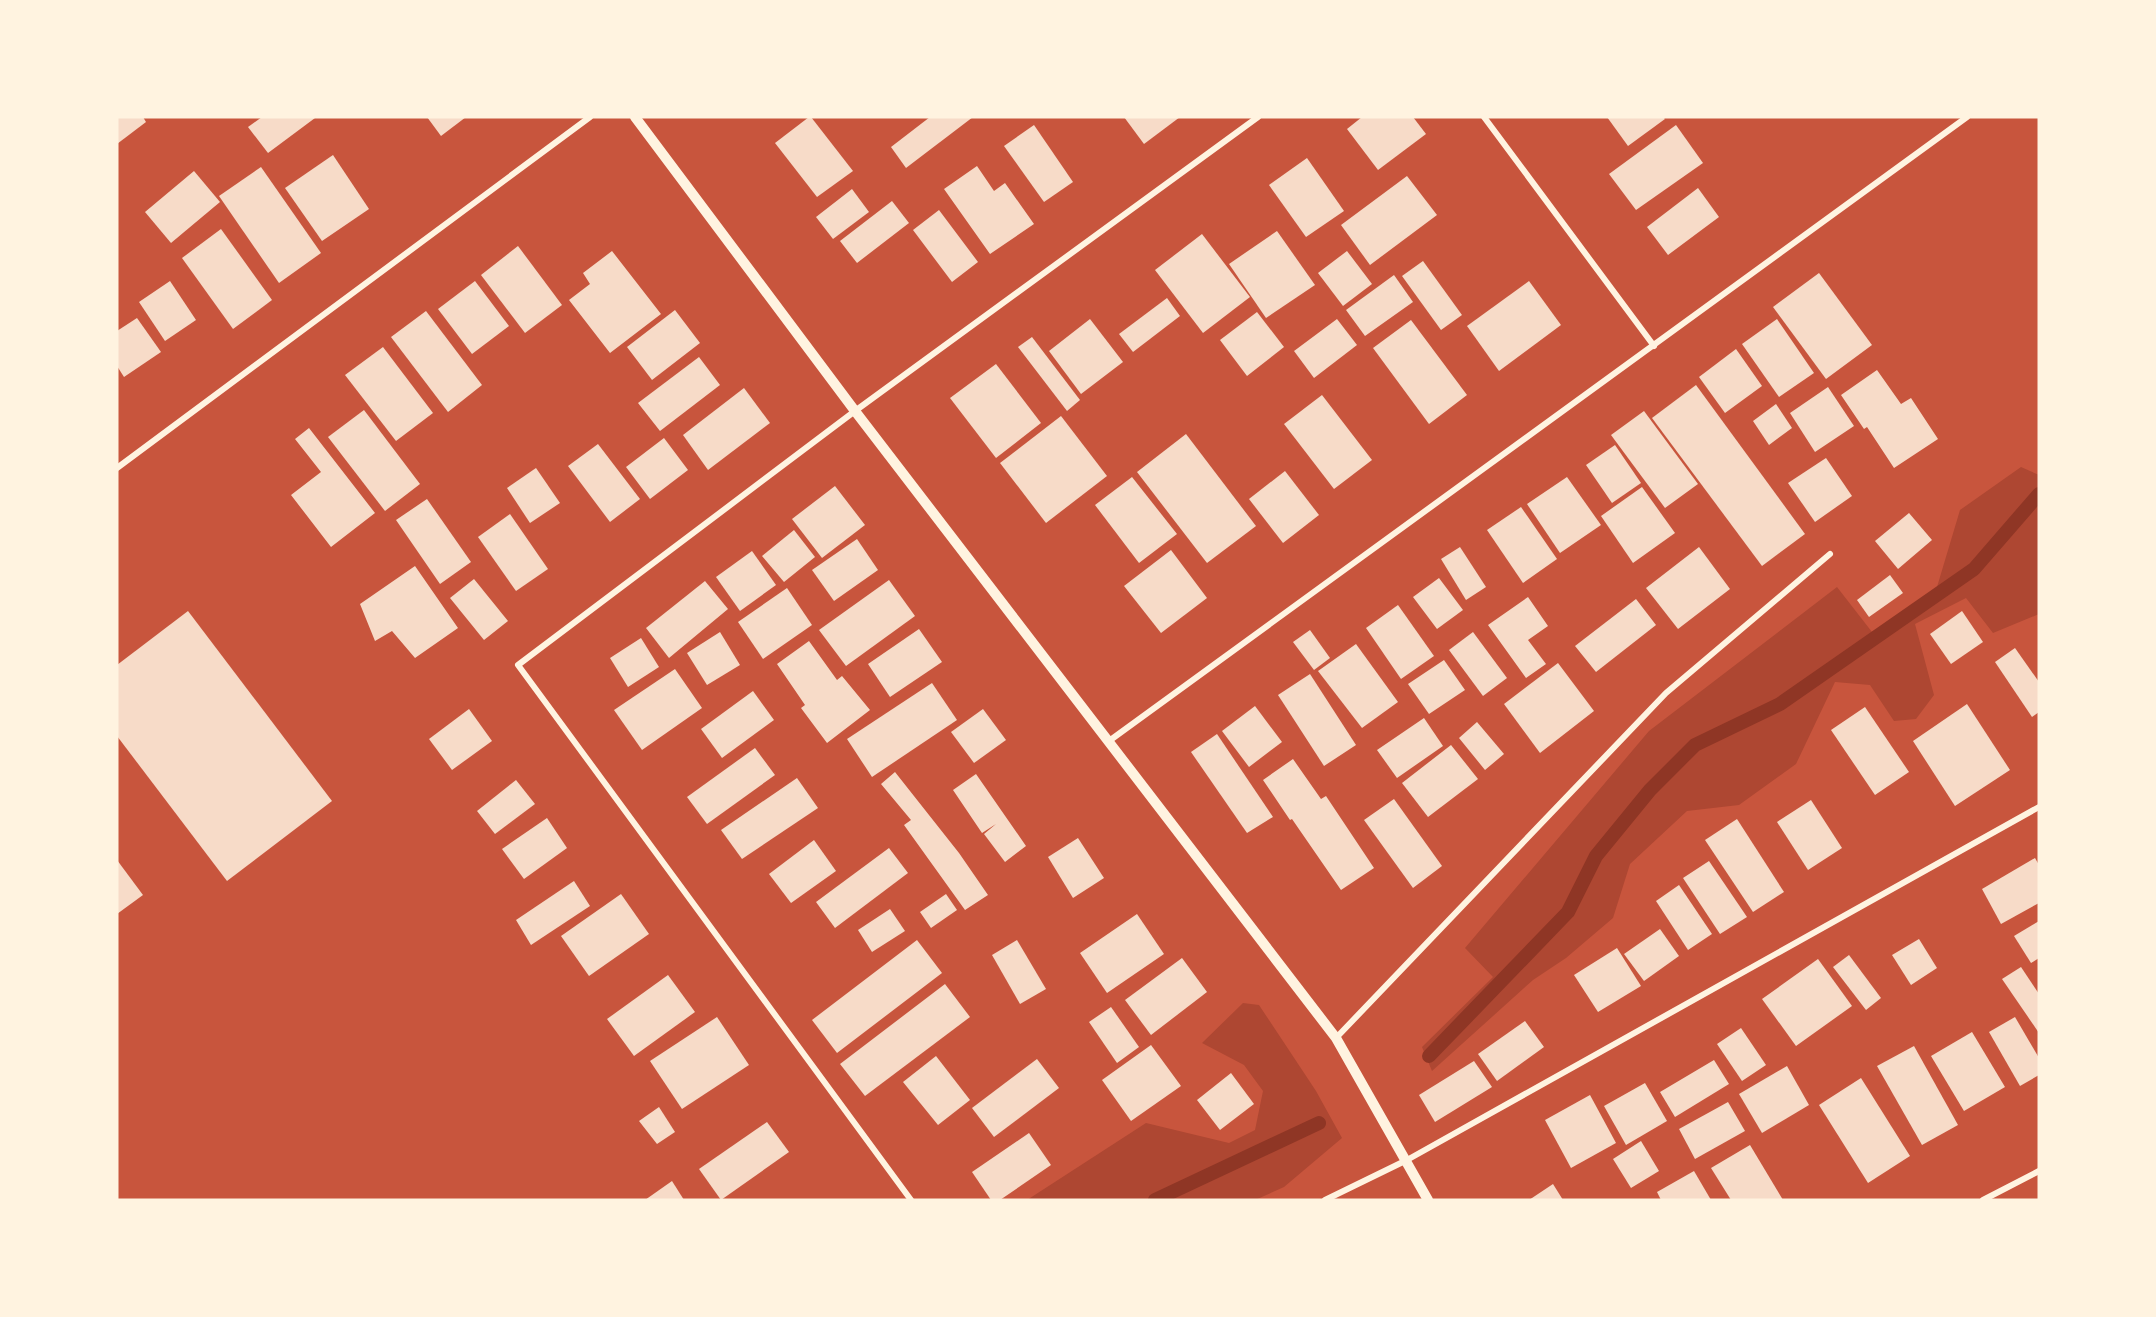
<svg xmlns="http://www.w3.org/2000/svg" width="2156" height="1317" font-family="'PT Serif',serif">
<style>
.green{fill:#ae4732}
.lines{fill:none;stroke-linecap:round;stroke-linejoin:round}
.stream{stroke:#8f3625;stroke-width:14}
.building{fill:#f7dbc8}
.minor{stroke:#fff3e0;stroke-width:6}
.tertiary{stroke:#fff3e0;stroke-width:10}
</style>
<rect width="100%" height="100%" fill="#c8553d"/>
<!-- green -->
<g class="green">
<path d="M2021,467L2039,475V614L1993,633L1966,598L1915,624L1934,695L1916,719L1894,721L1870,685L1835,682L1796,764L1739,805L1687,811L1630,864L1613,918L1566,958L1533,980L1432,1071L1422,1047L1493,977L1465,948L1649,731L1837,587L1872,632L1934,597L1960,510Z"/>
<path d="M1243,1003L1259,1005L1316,1091L1342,1138L1284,1187L1255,1200H1027L1146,1123L1229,1143L1255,1130L1263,1091L1244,1065L1202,1043Z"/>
</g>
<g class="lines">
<!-- stream -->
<g class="stream">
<path d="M1429,1056L1568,912L1596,856L1650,790L1695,745L1780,704L1974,569L2039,494"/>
<path d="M1155,1200L1319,1123"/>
</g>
</g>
<!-- building -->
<g class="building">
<path d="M117,117H143L146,122L117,144Z"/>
<path d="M262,117H314L315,118L268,153L248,127Z"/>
<path d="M427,117H466L441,136Z"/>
<path d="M809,117H811L853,171L817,197L775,143Z"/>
<path d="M930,117H973L906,168L891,147Z"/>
<path d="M1124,117H1180L1144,144Z"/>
<path d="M1362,117H1413L1426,134L1378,170L1347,129Z"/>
<path d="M1607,117H1663L1665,119L1628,146Z"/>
<path d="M1034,125L1073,182L1044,202L1004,146Z"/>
<path d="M1676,125L1703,163L1636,210L1609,174Z"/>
<path d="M333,155L369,209L322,241L285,188Z"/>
<path d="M1307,158L1344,211L1306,237L1269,185Z"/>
<path d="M977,166L994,191L1005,183L1034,224L990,254L944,189Z"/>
<path d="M261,167L321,253L279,283L219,196Z"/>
<path d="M194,171L220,202L171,243L145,212Z"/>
<path d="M1407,176L1437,215L1370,265L1341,225Z"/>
<path d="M1698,188L1719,217L1668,255L1647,227Z"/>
<path d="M852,189L869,212L833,239L816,217Z"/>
<path d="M892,201L909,223L857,263L840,241Z"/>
<path d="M939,210L978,262L952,282L913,230Z"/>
<path d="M221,229L272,300L233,329L182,258Z"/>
<path d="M1277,231L1315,285L1266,318L1229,264Z"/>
<path d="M1202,234L1250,297L1203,333L1155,270Z"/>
<path d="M518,246L562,305L525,333L481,275Z"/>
<path d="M612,251L661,314L610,353L569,300L590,284L583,273Z"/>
<path d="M1347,251L1372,284L1343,306L1318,273Z"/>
<path d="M1423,261L1462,315L1441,330L1402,276Z"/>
<path d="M1819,273L1872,345L1826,379L1773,307Z"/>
<path d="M1394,275L1413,302L1365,336L1346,310Z"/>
<path d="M170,281L196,320L165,341L139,302Z"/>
<path d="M475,281L509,326L472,354L438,309Z"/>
<path d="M1529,281L1561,325L1499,371L1467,326Z"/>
<path d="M1167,298L1180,316L1133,352L1119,334Z"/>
<path d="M675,310L700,343L652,380L627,347Z"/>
<path d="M426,311L482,385L448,412L391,337Z"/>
<path d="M1257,312L1284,347L1247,376L1220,340Z"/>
<path d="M137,318L161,352L124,377L117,366V331Z"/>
<path d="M1090,319L1123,362L1081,394L1049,351Z"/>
<path d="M1337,319L1357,345L1314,378L1294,351Z"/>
<path d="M1777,319L1814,373L1779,397L1742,344Z"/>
<path d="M1411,320L1467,395L1429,424L1373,348Z"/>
<path d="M1032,337L1080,400L1067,411L1018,347Z"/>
<path d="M383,347L433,413L396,441L345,375Z"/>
<path d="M1736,349L1762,386L1725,413L1699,377Z"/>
<path d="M699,357L720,385L660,431L638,403Z"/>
<path d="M996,364L1041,423L996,458L950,398Z"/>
<path d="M1877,370L1901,404L1911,398L1938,439L1894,468L1867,427L1864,429L1841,395Z"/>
<path d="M1696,385L1805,534L1762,566L1652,418Z"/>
<path d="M1828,387L1854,426L1815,452L1790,413Z"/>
<path d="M744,388L770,423L708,470L683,435Z"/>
<path d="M1322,395L1372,460L1334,489L1284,424Z"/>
<path d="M1776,404L1792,428L1769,445L1753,421Z"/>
<path d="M364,410L420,484L385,511L328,437Z"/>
<path d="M1644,411L1698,484L1665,508L1611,435Z"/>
<path d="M1061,416L1107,476L1046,523L1000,463Z"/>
<path d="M309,428L375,513L331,547L291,495L321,472L295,439Z"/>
<path d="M1186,434L1256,526L1207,563L1137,472Z"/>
<path d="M664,438L688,470L650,499L626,467Z"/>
<path d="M598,444L640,499L610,522L568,466Z"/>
<path d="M1615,445L1641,483L1612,503L1586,465Z"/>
<path d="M1826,458L1852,496L1815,522L1788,483Z"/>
<path d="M536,468L560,503L530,523L507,488Z"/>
<path d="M1285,471L1319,515L1283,543L1249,499Z"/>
<path d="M1132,477L1177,534L1139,563L1095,505Z"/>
<path d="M1567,477L1601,525L1560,553L1527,504Z"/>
<path d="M835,486L865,525L822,558L792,519Z"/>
<path d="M1642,487L1675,533L1633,563L1601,516Z"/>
<path d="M427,499L471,562L440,584L396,520Z"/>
<path d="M1521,507L1557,559L1523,583L1487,530Z"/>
<path d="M1909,513L1932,540L1898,569L1875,541Z"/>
<path d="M510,514L548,569L516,591L478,537Z"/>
<path d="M794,530L815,557L784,582L762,556Z"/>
<path d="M857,539L878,570L834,601L812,570Z"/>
<path d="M1460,547L1486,587L1466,600L1441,559Z"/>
<path d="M1699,547L1730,589L1678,629L1646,588Z"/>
<path d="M1171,550L1207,598L1161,633L1124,586Z"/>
<path d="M752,551L776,585L740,611L716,577Z"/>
<path d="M415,566L458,628L415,658L392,631L375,641L360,604Z"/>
<path d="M1890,575L1903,593L1869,617L1857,600Z"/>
<path d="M1439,578L1463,610L1437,629L1413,597Z"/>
<path d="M474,579L508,621L484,640L450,598Z"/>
<path d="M889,580L915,616L846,666L819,630Z"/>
<path d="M705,581L728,609L669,658L646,628Z"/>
<path d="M787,588L812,625L763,659L738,622Z"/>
<path d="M1528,597L1548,626L1528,640L1546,664L1526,678L1488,625Z"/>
<path d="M1636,599L1656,625L1596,672L1575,646Z"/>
<path d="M1398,605L1434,656L1401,679L1366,628Z"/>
<path d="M188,611L332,801L227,881L117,736V665Z"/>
<path d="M1962,611L1983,642L1951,664L1930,634Z"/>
<path d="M919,629L942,662L890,697L868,664Z"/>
<path d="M1310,630L1330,658L1314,670L1293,642Z"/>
<path d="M720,632L740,665L707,685L687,653Z"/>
<path d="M1473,632L1507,678L1483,696L1449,650Z"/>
<path d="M641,638L659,667L628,687L610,658Z"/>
<path d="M809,641L837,680L842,676L870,710L827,743L801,708L805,705L777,664Z"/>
<path d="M1356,644L1398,702L1362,728L1318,671Z"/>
<path d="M2015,648L2039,682V712L2032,717L1995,662Z"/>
<path d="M1444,660L1465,690L1429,714L1408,684Z"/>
<path d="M1558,663L1594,711L1540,753L1504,704Z"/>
<path d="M675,669L702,708L642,750L614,710Z"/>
<path d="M1310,674L1356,745L1324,766L1278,695Z"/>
<path d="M932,683L957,720L872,777L847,739Z"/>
<path d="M753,691L774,720L722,758L701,729Z"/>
<path d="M1967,704L2010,770L1955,806L1913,741Z"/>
<path d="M1255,706L1282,742L1249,767L1222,731Z"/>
<path d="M1865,707L1909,772L1875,795L1831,730Z"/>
<path d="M469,709L492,741L452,770L429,739Z"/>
<path d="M983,709L1006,740L974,763L951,732Z"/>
<path d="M1424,718L1443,746L1397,778L1377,750Z"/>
<path d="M1477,722L1504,754L1485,770L1459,738Z"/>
<path d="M1217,734L1273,817L1247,833L1191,752Z"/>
<path d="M1451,745L1478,779L1428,817L1402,783Z"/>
<path d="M755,748L775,775L707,824L687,797Z"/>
<path d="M1293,759L1321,799L1326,796L1374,868L1341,890L1292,819L1290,820L1263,780Z"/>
<path d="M895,772L959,853L988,895L965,910L904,825L911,820L881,784Z"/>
<path d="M976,774L1026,846L1005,862L984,834L996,824L982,833L953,790Z"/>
<path d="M797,778L818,808L742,859L721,830Z"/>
<path d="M516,780L535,804L495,834L477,811Z"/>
<path d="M1394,799L1442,866L1413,888L1364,820Z"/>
<path d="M1811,800L1842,848L1808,870L1777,822Z"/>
<path d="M547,818L567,848L524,879L502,849Z"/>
<path d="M1737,819L1784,892L1753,912L1705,840Z"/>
<path d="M1078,838L1104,878L1073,898L1048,857Z"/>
<path d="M814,840L836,871L791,903L769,874Z"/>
<path d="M889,848L908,873L835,928L816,902Z"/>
<path d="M2035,858L2039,865V903L2001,924L1982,889Z"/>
<path d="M117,860L143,895L117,914Z"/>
<path d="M1709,861L1747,917L1720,934L1683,878Z"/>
<path d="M574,881L590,906L531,945L516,920Z"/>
<path d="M1679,885L1712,934L1688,950L1656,901Z"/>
<path d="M621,894L649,934L589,976L561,936Z"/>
<path d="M946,894L957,910L931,928L920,912Z"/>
<path d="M890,909L905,931L872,952L858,930Z"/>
<path d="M1137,914L1164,954L1107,993L1080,953Z"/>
<path d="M2039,921V958L2031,963L2014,936Z"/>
<path d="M1660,929L1679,956L1644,981L1624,954Z"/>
<path d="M1919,939L1937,968L1911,985L1892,955Z"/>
<path d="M917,940L942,973L837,1053L812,1020Z"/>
<path d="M1017,940L1046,989L1020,1004L992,955Z"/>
<path d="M1617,948L1641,986L1598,1012L1574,975Z"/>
<path d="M1849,955L1881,998L1866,1010L1833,967Z"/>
<path d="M1182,958L1207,992L1151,1035L1125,1000Z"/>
<path d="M1818,959L1852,1006L1796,1046L1762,999Z"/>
<path d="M2021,967L2039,994V1033L2002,979Z"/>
<path d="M668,975L695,1012L634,1056L607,1019Z"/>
<path d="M945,984L970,1017L865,1096L840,1064Z"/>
<path d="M1111,1007L1139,1047L1117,1063L1089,1022Z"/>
<path d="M717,1017L749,1065L682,1109L650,1061Z"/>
<path d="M2015,1017L2039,1058V1075L2020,1086L1989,1032Z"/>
<path d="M1525,1021L1544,1047L1497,1081L1478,1054Z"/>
<path d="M1741,1028L1766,1065L1742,1081L1717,1044Z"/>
<path d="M1972,1032L2005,1087L1964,1111L1931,1056Z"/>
<path d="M1151,1045L1181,1086L1131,1121L1102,1080Z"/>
<path d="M1914,1046L1958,1125L1922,1145L1877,1066Z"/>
<path d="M936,1056L970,1100L938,1125L903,1082Z"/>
<path d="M1037,1059L1059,1088L994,1137L972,1108Z"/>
<path d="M1714,1060L1729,1084L1675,1117L1660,1092Z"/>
<path d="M1474,1061L1492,1087L1435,1122L1419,1095Z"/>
<path d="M1787,1066L1809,1105L1762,1133L1739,1094Z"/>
<path d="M1231,1073L1254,1104L1220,1130L1197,1100Z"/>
<path d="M1861,1078L1910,1156L1868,1183L1819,1105Z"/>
<path d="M1645,1083L1667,1121L1626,1145L1604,1106Z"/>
<path d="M1590,1095L1616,1143L1571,1168L1545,1120Z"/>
<path d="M1728,1102L1745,1131L1695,1159L1679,1129Z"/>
<path d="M659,1107L675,1132L657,1144L639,1121Z"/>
<path d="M767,1122L789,1152L721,1200L699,1169Z"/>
<path d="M1029,1133L1051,1165L1000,1200H991L972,1172Z"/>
<path d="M1641,1141L1659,1171L1631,1188L1613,1159Z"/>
<path d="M1750,1145L1783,1200H1731L1711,1168Z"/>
<path d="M1694,1171L1711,1200H1661L1657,1192Z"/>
<path d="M672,1181L684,1200H645Z"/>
<path d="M1553,1184L1563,1200H1529Z"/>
</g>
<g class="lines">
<!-- minor -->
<g class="minor">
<path d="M1484,117L1654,346"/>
<path d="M117,468L590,117"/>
<path d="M1109,741L1967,117"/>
<path d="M1336,1038L1666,693L1830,554"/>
<path d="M911,1200L518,665L855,411L1258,117"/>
<path d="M1325,1200L1407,1160L2039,807"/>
<path d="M1983,1200L2039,1171"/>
</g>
<!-- tertiary -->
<path class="tertiary" d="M635,117L855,411L1336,1038L1428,1200"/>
</g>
<!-- border -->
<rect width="2156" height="1317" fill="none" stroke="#fff3e0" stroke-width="237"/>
</svg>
